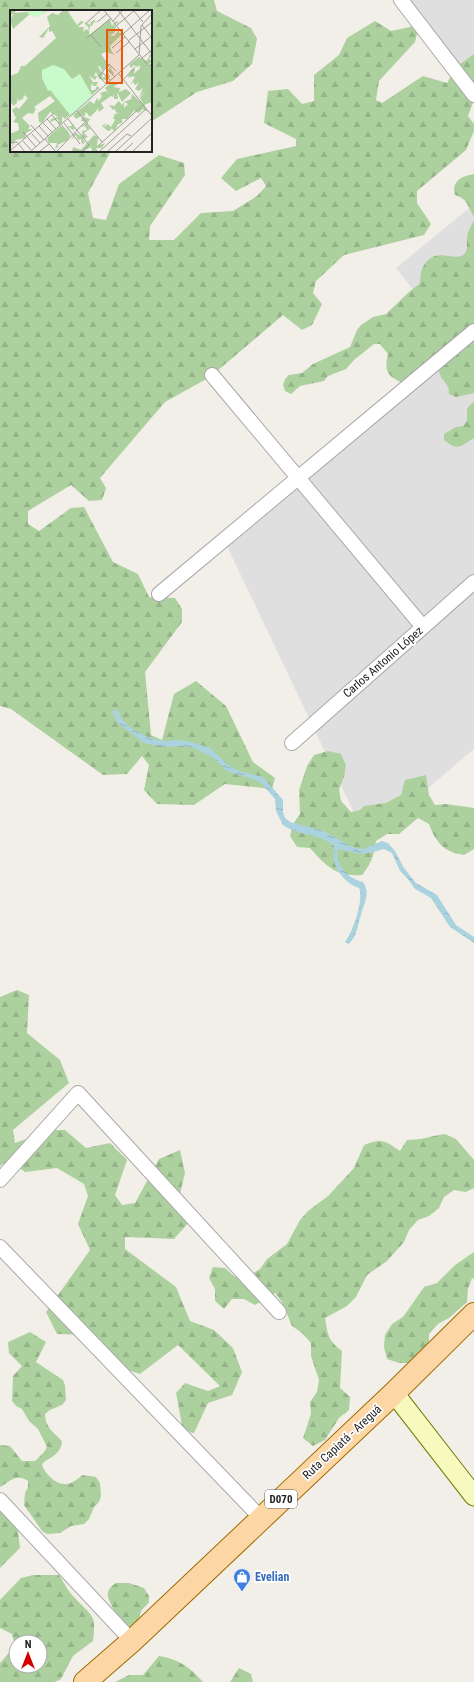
<svg xmlns="http://www.w3.org/2000/svg" width="474" height="1682" font-family="'Roboto Condensed',sans-serif">
<style>
.residential{fill:#e0dfdf}
.forest{fill:url(#forest-firs);fill-rule:evenodd}
.water{fill:url(#water-ripples)}
.lines{fill:none;stroke-linecap:round;stroke-linejoin:round}
.street-casing{stroke:#a9a9a9;stroke-width:16}
.secondary-casing{stroke:#707d05;stroke-width:21}
.primary-casing{stroke:#a06b00;stroke-width:24}
.street{stroke:#fff;stroke-width:14}
.secondary{stroke:#f7fabf;stroke-width:19}
.primary{stroke:#fcd6a4;stroke-width:22}
.labels{text-anchor:middle;dominant-baseline:central;stroke-width:3.5;stroke-linejoin:round;paint-order:stroke}
.shield{fill:#fff;stroke:#646464;stroke-width:1}
.shield-label{font-size:11px;font-weight:bold;fill:#222}
.street-label{font-size:12px;fill:#222;stroke:#fff}
.shop-label{font-size:12px;font-weight:bold;fill:#366cbe;stroke:#fff;text-anchor:start}
.inset-road{fill:none;stroke:#9f9d99;stroke-width:1}
.view{fill:#e8590c;fill-opacity:0.15;stroke:#e8590c;stroke-width:2}
.inset-edge{fill:none;stroke:#222;stroke-width:2}
</style>
<defs>
<pattern id="forest-firs" width="22" height="20" patternUnits="userSpaceOnUse"><rect width="22" height="20" fill="#add19e"/><path d="M5 1l3.5 6h-7zM16 11l3.5 6h-7z" fill="#95b388"/></pattern>
<pattern id="water-ripples" width="26" height="14" patternUnits="userSpaceOnUse"><rect width="26" height="14" fill="#aad3df"/><path d="M2 4q2-2 4 0t4 0M15 11q2-2 4 0t4 0" fill="none" stroke="#92b5bf"/></pattern>
</defs>
<rect width="100%" height="100%" fill="#f2efe9"/>
<!-- residential -->
<g class="residential">
<path d="M396,0H474V102Z"/>
<path d="M474,204V749L367,840L225,542L457,346L396,268Z"/>
</g>
<!-- forest -->
<g class="forest">
<path d="M0,0H214L217,11L251,28L257,39L252,64L233,81L197,92L151,122V11H11V151H111L88,193L93,218L106,220L119,184L159,155L184,163L185,175L150,226L149,240H174L201,213L233,211L257,196L266,186L261,178L236,191L221,178L237,159L296,146V139L264,123L268,91L288,89L302,104L314,101V75L339,55L347,38L375,21L391,31L419,25L415,42L379,81L376,100L382,103L423,76L447,83L456,67L474,54V100L468,116L474,124V131L466,150L417,191V203L431,224L424,235L344,255L316,281L313,293L322,304L312,325L302,330L283,315L210,377L165,402L100,478L106,488L102,500L89,501L71,485L28,511V524L39,531L71,508L84,507L113,562L138,574L149,597L175,598L182,609V622L145,672L151,735L162,740L174,694L196,681L226,706L253,762L275,778L272,789L225,784L194,805L157,804L144,790L149,765L142,756L127,774L103,775L11,709L0,706Z"/>
<path d="M474,174V217C468,207 468,199 455,195C451,181 462,176 474,174Z"/>
<path d="M474,220V393L456,397L449,394C449,386 447,384 442,379C440,376 439,370 437,367L402,383C387,375 384,372 388,354L380,344H374L354,360L346,369L328,376L324,381L300,386L291,394L285,391L283,385L285,379L289,375L302,373L313,364L350,347L357,330L361,325L373,317L386,314L409,292L419,284C421,279 420,274 422,269C434,243 454,264 464,254C469,249 466,245 467,239C467,231 471,227 474,220Z"/>
<path d="M474,401V438C460,446 459,452 444,440V434L456,427L463,426L467,421V409Z"/>
<path d="M328,751L341,754L346,765L344,777L339,789L341,801L351,812L360,810L364,806L386,803L401,795L405,780L426,775L429,795L435,805L446,804L474,808V849L464,855C444,852 436,843 429,824L418,818L399,834H387L376,841C374,856 371,864 362,875C336,877 326,866 310,848L297,847L290,836L293,824L300,814L299,790L307,766L314,755Z"/>
<path d="M17,990L29,995L27,1033L60,1060L69,1083L13,1130L15,1143L52,1130H65L86,1148L110,1143L127,1160L115,1195L122,1205L135,1203L159,1159L180,1150L185,1173L179,1198L191,1220L174,1239L125,1237V1249L176,1287L190,1321L214,1330L233,1348L242,1372L232,1395L208,1403L194,1433L183,1430L176,1393L185,1383L208,1391L220,1386L178,1345L140,1374L116,1366L95,1335L57,1334L46,1312L90,1250L78,1224L88,1196L84,1184L57,1168L25,1172L9,1160L0,1166V997Z"/>
<path d="M445,1134L456,1139L474,1160V1188L466,1192L454,1190L444,1197L439,1208L429,1216L418,1220L409,1230L404,1242L387,1261L367,1275L356,1297L347,1306L325,1318C328,1336 328,1340 342,1351L340,1388L350,1397L349,1410L339,1418L325,1440L313,1446L303,1438L311,1414L310,1402L317,1392L319,1380L311,1356V1343L302,1333L292,1326L282,1302L275,1293L255,1305L244,1299H232L224,1309L215,1301V1289L209,1278L213,1267L225,1268L235,1277L249,1276L260,1269L267,1259L287,1244L300,1220L308,1211L328,1196L354,1168L364,1145C381,1138 385,1140 400,1151L407,1140C421,1140 431,1136 445,1134Z"/>
<path d="M474,1252V1279L472,1278L468,1289L467,1302L449,1318L438,1324L429,1334V1346L412,1363H399L387,1359L384,1347L385,1335L392,1324L403,1317L424,1287L437,1283L455,1265Z"/>
<path d="M30,1332L46,1342L36,1362L63,1380L65,1386L66,1400L62,1405L50,1410L45,1414C45,1427 54,1433 62,1441C61,1455 51,1456 42,1464C44,1473 55,1484 65,1484C72,1485 78,1478 83,1475L96,1477L100,1483L101,1496L99,1502L94,1507L89,1519L84,1524L71,1526L60,1533L47,1534L42,1531L24,1505L25,1493L28,1487V1481C17,1473 10,1481 0,1487V1445L10,1446L22,1461H35L44,1452L47,1447L38,1429L29,1421L22,1409L16,1406L12,1401L13,1376L22,1366L9,1353L8,1342Z"/>
<path d="M0,1509L17,1524L20,1548L0,1568Z"/>
<path d="M33,1575H59C64,1582 68,1592 75,1598C91,1616 97,1613 93,1641L73,1656L61,1679L55,1682H0V1663L15,1646L12,1634L0,1628V1600L21,1578ZM16,1642H40V1666H16Z"/>
<path d="M116,1583H129L144,1588L149,1596V1602C147,1605 142,1609 141,1612C139,1616 140,1621 137,1624C126,1634 117,1618 114,1610C109,1599 102,1592 116,1583Z"/>
<path d="M159,1656C178,1659 190,1667 203,1682H115L129,1675H143Z"/>
<path d="M239,1668L251,1674L253,1682H230Z"/>
</g>
<!-- water -->
<path class="water" d="M117,709L122,720L134,730L148,737L163,741L180,740L191,742L210,748L229,766L239,771L263,777L283,800V812L285,818L290,822L324,831L352,847L363,849L382,841L388,843L395,851L404,868L416,883L437,895L456,925L474,937V943L450,927L431,898L415,889L408,879L400,871L392,853L384,849C362,856 360,854 338,849C334,864 348,879 363,882C371,894 364,902 361,915C357,926 358,935 349,944L345,942C353,931 364,901 359,888C348,885 335,871 334,859C333,855 334,850 334,846C319,833 299,836 283,825L276,811L275,799L261,783L251,778L238,775L226,770L212,757L194,748L182,746L164,747L144,743L118,723L112,712Z"/>
<g class="lines">
<!-- street casing -->
<g class="street-casing">
<g id="street">
<path d="M401,0L474,95"/>
<path d="M212,375L423,627"/>
<path d="M159,594L474,331"/>
<path d="M292,743L474,582"/>
<path d="M0,1180L78,1093L279,1312"/>
<path d="M0,1247L261,1518"/>
<path d="M0,1500L132,1641"/>
</g>
</g>
<!-- secondary casing -->
<g class="secondary-casing">
<path id="secondary" d="M394,1393L474,1496"/>
</g>
<!-- primary casing -->
<g class="primary-casing">
<path id="primary" d="M85,1682L132,1641L394,1393L474,1314"/>
</g>
<!-- street -->
<use href="#street" class="street"/>
<!-- secondary -->
<use href="#secondary" class="secondary"/>
<!-- primary -->
<use href="#primary" class="primary"/>
</g>
<!-- icons -->
<defs>
<g id="shop-pin" transform="scale(0.9)"><path d="M0 17L-7.5 6A9.5 9.5 0 1 1 7.5 6Z" fill="#3f7fe0" stroke="#fff"/><path d="M-5-2.5h2.3a2.7 3.5 0 0 1 5.4 0H5L5.5 6h-11ZM-1.5-2.5h3a1.5 2.3 0 0 0-3 0Z" fill="#fff"/></g>
</defs>
<g fill-rule="evenodd">
<use href="#shop-pin" x="242" y="1577"/>
</g>
<g class="labels">
<!-- shield labels -->
<rect class="shield" x="265" y="1490" width="32" height="18" rx="3"/>
<g class="shield-label">
<text x="281" y="1499">D070</text>
</g>
<!-- street labels -->
<g class="street-label">
<text transform="translate(383 662) rotate(-41)">Carlos Antonio López</text>
<text transform="translate(342 1442) rotate(-43)">Ruta Capiatá - Areguá</text>
</g>
<!-- shop labels -->
<g class="shop-label">
<text x="255" y="1577">Evelian</text>
</g>
</g>
<!-- overview -->
<g transform="translate(10 10)">
<rect width="142" height="142" fill="#f2efe9"/>
<path d="M0,0H6L5,3L38,0L31,5L20,4L3,19L0,10L4,3L0,6ZM53,0H57L67,15L71,11L74,12L68,17H74L73,22L76,19L79,21L78,16L76,17L77,15H75L77,13L81,15L80,11L82,12L84,9L86,13L84,12L82,16H80L79,25L100,9L102,16L106,11L109,12L104,15L106,17L105,22L100,26H104L109,20V23L114,22L100,36L102,42L105,45L96,42L91,44L101,58L103,56L101,59L104,63L103,65L98,61L100,57H95L94,54L95,58L92,61L90,56L88,57L93,64L92,68L98,65V62L100,67L96,70L89,69L86,62L84,66H87L85,70L79,66L83,72H88L86,76H82L84,73L81,75V80H85L87,76L90,78L55,109L52,106V113L49,115L48,109L40,112L41,109L48,107L40,102L32,113L29,112L28,103L45,91L40,86L24,97L26,99L23,104L18,103L12,108L20,116L18,119H23L16,123L15,128L6,130L0,140L4,131L0,135V124L9,120L8,113L3,112L6,108L2,100L6,97L9,99L18,88L14,85L13,89L8,91L7,87V93L3,96L2,93L0,95V66L8,63L11,56H15L46,28L42,21L39,22V18L32,30L33,28L29,27L40,16L37,7L42,3L48,5ZM140,44L142,46L139,48L142,52L137,55H142V92L134,95L138,102L133,99L129,103L124,101L117,109H112V113L108,114L105,121L100,118L101,120L98,121L92,116L96,113L94,117L98,114L101,117L105,110L103,108L105,105H102L106,104L109,102L106,103L105,99L103,100L99,95L104,96L109,91L112,95L114,92V98L118,94L114,92L121,89L122,84L134,95L130,88L136,80L129,88L133,78L129,81L125,79L129,72L125,75L123,72L120,75L125,67L122,66L121,69V66L119,68L118,66L122,59H125L124,64L130,58V55L128,57L123,55L122,58L119,56L121,53L129,47L137,51ZM102,72L108,74L103,77L110,78L109,82L116,79L121,83L112,92L107,82L108,89H104V83L103,87L101,86L91,93L94,98L89,102L87,97V100L80,107L76,102L74,107L80,109L77,114L80,119L74,123L78,127L75,128V130L72,127L75,133L72,134L71,129L68,130L66,125L61,130L65,123L63,121L72,127V121L77,120L75,116L70,117L77,112L71,111L73,105L66,109L63,105L80,91L84,94L87,88L89,91L92,86L90,83L96,81L99,84L95,78ZM61,113L65,119L62,120L60,117L57,120L60,125L58,130L47,135L49,136L45,139L47,133H39L37,128L52,115L57,120L59,116H62ZM84,125L88,127L87,136L95,133L92,138H86L88,142H82L81,137L72,142H62L63,137L71,140Z" fill="#add19e"/>
<path d="M15,0H37L29,7L21,6ZM43,55L54,59L62,69L70,64L83,87L61,106L40,80L38,81L32,68V60Z" fill="#c8facc"/>
<path class="inset-road" d="M94,0L128,43M108,0L142,44M124,1L133,12M103,11L113,0M87,12L97,4M75,14L91,0M132,15L142,28M106,16L125,0M113,24L140,0M81,25L91,37M77,28L101,8M118,31L142,12M102,38L115,27M125,39L142,26M106,43L119,32M129,44L132,48L142,40M132,48L139,56L142,53M96,58L105,67M92,62L101,71M109,64L142,106M114,69L125,57M96,74L89,66L99,54L106,61M67,101L92,132M42,105L50,115M37,109L46,119M58,109L79,135L72,142M33,113L42,122M54,113L70,134M21,115L34,130M29,116L38,126M13,122L26,137M22,124L30,133M35,129L46,142M13,131L21,140M0,133L7,132L15,142M88,136L133,95M0,141L44,103M20,142L129,45L131,16L142,4M29,142L39,134M46,142L75,112M89,142L136,99M97,142L117,124L121,126M105,142L142,108M113,142L123,133M122,142L142,123"/>
<path class="view" d="M97,20H112V73H97Z"/>
<rect width="142" height="142" class="inset-edge"/>
</g>
<!-- north arrow -->
<g transform="translate(28 1654)"><circle r="19" fill="#ffffff" stroke="#a7a7a7"/>
<path d="M0-3L7 15L0 10L-7 15Z" fill="#d40000"/>
<text y="-6" font-size="11" font-weight="bold" text-anchor="middle" fill="#222222">N</text>
</g>
</svg>
